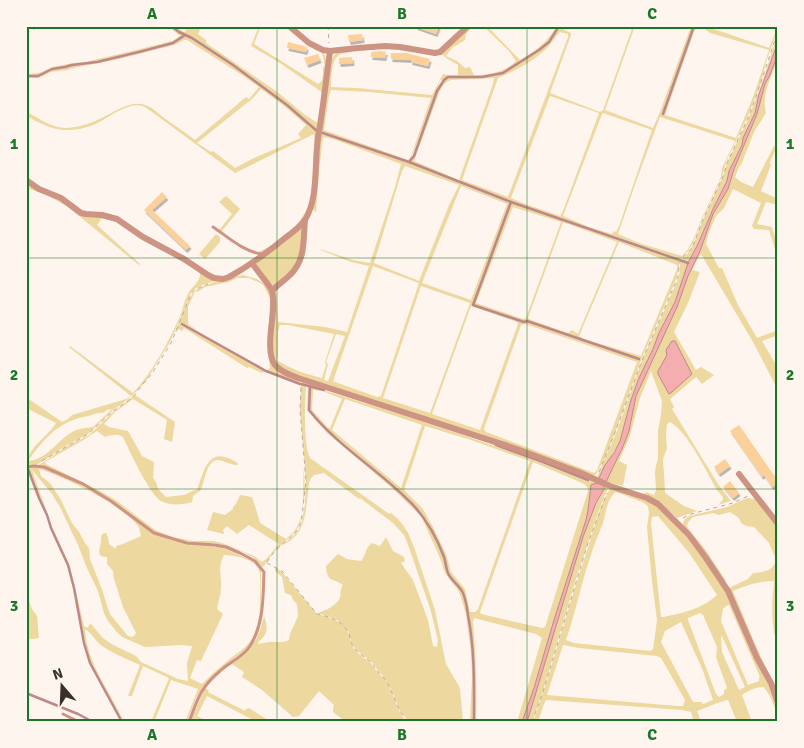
<svg xmlns="http://www.w3.org/2000/svg" width="804" height="748" font-family="Signika,sans-serif">
<style>
.green{fill:#edd89f;fill-rule:evenodd}
.water{fill:#f5aeaf;stroke:#bd8887}
.lines{fill:none;stroke-linecap:round;stroke-linejoin:round}
.stream{stroke:#bd8887;stroke-width:2.5}
.building{fill:#fbd09a;filter:url(#shadow)}
.path{stroke:#b6aca6;stroke-width:1;stroke-dasharray:4 4;stroke-linecap:butt}
.service{stroke:#cd9383;stroke-width:3}
.minor{stroke:#cd9383;stroke-width:6}
.grid{fill:none;stroke:#1a7727;stroke-width:1;stroke-opacity:0.55}
.neatline{fill:none;stroke:#1a7727;stroke-width:2}
.grid-label{font-size:16px;text-anchor:middle;font-weight:bold;fill:#1a7727}
</style>
<defs>
<filter id="shadow"><feDropShadow dx="1.5" dy="3" stdDeviation="0" flood-color="#0004"/></filter>
</defs>
<rect width="100%" height="100%" fill="#fff5ef"/>
<!-- green -->
<g class="green">
<path d="M168,26H170L184,35L173,43L132,54L97,62L72,64L65,67L51,68L38,75H26V74L39,73L52,67L73,63L85,62L132,51L172,41L180,36Z"/>
<path d="M172,26C176,26 181,31 185,32L188,26H200L201,27L198,34L206,40V43L276,91L304,114L319,124C319,128 318,132 317,135C312,160 318,198 303,219C293,232 277,243 264,252L260,253H255C275,247 302,225 309,204C312,194 312,181 313,169C314,158 315,146 314,134L235,173L152,112C149,110 146,107 142,106C128,102 108,118 96,124C88,127 78,130 69,130C53,131 40,123 26,116V112C40,118 49,127 65,128C74,128 86,125 95,121C109,116 129,99 145,105C152,107 158,113 164,118C174,125 185,132 195,140L246,97L249,99L259,87L242,75L187,40H184L174,45L115,60L78,67L67,70L51,72L39,78H26V76H39L52,70L66,68L72,66L97,63L140,53L173,44L185,36L192,38L232,65L286,105L317,131L287,104L233,64L192,37L179,32ZM261,89L283,105L306,125L298,134L301,138L254,158L235,168L213,151L211,152L197,143L248,102L250,101Z"/>
<path d="M259,26H261L254,44L318,84C324,81 323,74 323,67L325,66L322,53H324L326,60L323,93L280,63L251,46Z"/>
<path d="M469,26H473L466,34L465,40L452,48L446,56L457,61L465,68L470,67L474,75C489,75 505,72 516,61L509,51L483,26H487L520,60C536,51 547,42 557,26H558L548,41L539,50L503,73L482,77H448L440,81L412,156L409,161L330,134L324,132L323,134L409,163L510,203L485,272L511,203L678,261L679,265L677,277L640,363L616,430L605,458L595,476L313,381C306,378 285,373 280,368C267,357 274,309 274,292L276,288L278,322L325,327L347,332L369,266L351,262L318,249L323,250L353,260L370,263L395,187L401,164L333,139L323,137L319,171L316,212L314,211L313,207L319,148L331,60C336,51 341,51 351,50V52C347,53 342,53 339,55C330,62 332,78 331,87L357,88L432,95L443,74L447,75H458V65L446,58L441,53ZM331,90L369,92L431,98L411,156L408,160L324,130L329,96ZM405,166L459,185L449,205L419,281L374,263L402,171ZM461,186L507,204L471,300L422,283ZM513,207L561,222L526,318L523,319L476,303ZM563,222L617,242L578,334L572,330L568,333L531,320L528,318ZM619,242L677,265V269L641,356L584,339L579,336ZM373,266L419,283L381,396L377,397L335,382L333,381ZM421,286L470,303L430,413L383,398ZM473,304L524,321H527L639,359V360ZM471,306L517,322L518,324L480,430L432,414ZM525,324L637,362L597,470L594,473L486,432L484,429L521,325ZM280,325H288L334,334L325,362L326,365L322,378C306,374 290,369 277,360L278,358V332ZM336,334L345,336L328,381L324,380L328,364L326,362Z"/>
<path d="M560,26H564V30L571,33V35L550,93L600,112L603,110L633,26H635L605,110L653,128L660,112L691,26H693L663,114L695,26H698L694,32L665,115L736,138L753,97L769,50L710,33L701,26H705L769,48L778,26V29L766,62L761,83L747,118L726,162L723,174L701,222L693,243L688,251L680,259L511,202L410,162L414,156L437,91L444,80L448,78L455,77L482,78L503,74L540,50L549,42ZM560,32L568,34V37L508,197L462,180L498,78C515,71 534,61 547,48C552,43 555,37 560,32ZM494,78L493,84L459,180L414,161L439,93C442,87 444,82 451,80ZM550,96L599,113L563,211L560,216L528,205L511,198ZM603,113L652,130L619,226L616,232L614,231L612,234L589,227L563,216L602,114ZM660,117L735,141L722,168L721,177L701,220L694,238L688,249L682,256L639,243L618,234L637,179Z"/>
<path d="M778,33V42L759,94L755,113L744,138L742,145L729,171L727,181L713,209L698,244L689,261L688,262L681,260L689,252L694,243L702,222L724,174L727,163L748,119L762,83Z"/>
<path d="M778,54C778,59 776,64 774,69C768,84 762,97 766,113L754,132L745,155L742,163L739,167L735,177L741,182L753,187L774,146L777,147L770,162L771,165L761,191L778,199V205L766,202L757,224L772,227L778,247V259L769,230L754,229L752,226L761,203L733,189L724,208L716,216L709,232L706,244L719,268H722L738,305L757,338L778,330V335L762,341L778,368V390L753,342L701,254L696,262L692,270L700,272L688,303L674,332L696,370L701,367L714,375L702,384L696,377L670,399L674,407L672,409L718,484L731,501L718,505L723,500V497L717,490C706,471 688,432 670,422L667,424L666,436L667,448L663,459V463L664,472L665,493L684,506L697,511L677,518C667,509 657,499 644,494L646,492L654,495L656,490L655,473L656,465L658,459V430L661,415L662,401L651,371L640,398L630,436L619,461L627,465L623,486L606,482L617,459L621,452L627,435L636,396L677,307L688,276L700,251L713,214L728,189L734,169L757,114L765,84L770,75Z"/>
<path d="M26,182L54,196L73,210L112,219L176,256L215,281C206,284 196,286 191,293L170,342L146,381L132,396L111,412L88,434L69,444L38,464L26,467C26,448 47,438 56,423L26,408V397L62,422L68,419L72,415L126,399L131,396L69,347L70,346L133,393C154,370 168,343 181,314C183,308 184,302 187,296C190,287 201,283 200,273L177,258L139,238L116,222L102,218L97,225L140,264L139,265L68,207L45,194L26,188ZM112,409L93,427C87,428 80,428 74,431C58,439 47,460 28,461C41,443 54,426 76,419C80,417 84,417 88,416C93,415 97,412 103,413L107,410Z"/>
<path d="M226,196L240,209L221,232L219,230L232,214L219,202Z"/>
<path d="M302,227L303,241L296,266L272,288L258,269L256,263Z"/>
<path d="M216,234L220,237V242L205,259L199,254Z"/>
<path d="M679,261L687,264L688,265L675,302L659,333L653,349L639,378L632,396L620,441L599,478L597,477L617,431L641,363L679,277L680,265Z"/>
<path d="M243,275L257,279L263,283L271,294L270,359L301,381L300,383L267,371L270,368L268,348L270,298L263,285L260,283L249,278H237L229,282L205,287L199,291L195,292L188,306V324L199,332L183,323L182,324L266,371L262,373L249,367L247,368L184,328L182,331L178,329L177,332H175C179,323 188,297 194,292C201,284 232,277 243,275Z"/>
<path d="M302,381L417,417L556,465L597,481L595,484L591,485L588,510L586,520L554,620L534,688L522,722H517L542,638L536,634L474,618L473,621C476,655 477,688 476,722H474V658L472,633L464,594L457,583L450,575L439,543L427,520L408,498L329,431L312,412L310,409L311,387L323,390C412,418 501,446 588,481V480C501,445 412,417 323,389L302,384ZM313,390L323,391L342,399L330,428H328L312,410ZM345,399L422,425L401,488L332,430ZM425,426L471,440L530,461L478,609L475,612H470L465,589L451,572L446,554L433,527L423,509L404,490ZM533,462L582,483C586,485 588,487 588,491L545,627L542,628L481,614L480,612Z"/>
<path d="M301,385L306,386C305,403 303,444 310,458L378,506L389,514L391,513L397,518L403,525L408,533L414,547L435,610L446,664L460,688L463,722H409L400,711L392,691L384,677L377,670L375,665L356,650L352,644L348,630L337,620L324,615L317,613C325,611 338,605 340,597C341,591 340,590 343,585C332,577 327,583 326,566L338,554L347,559L361,561C367,554 364,549 372,543L380,546L386,537L393,551L404,557L405,561L401,563L413,580L428,620L433,646L437,647L438,640L430,608L407,542L404,535L393,523L360,498L359,499L328,476L324,473L314,475C308,480 309,485 308,493C305,517 305,534 282,546L297,532L301,525L305,504L306,481L300,410Z"/>
<path d="M308,387H310L309,410L311,412L328,431L407,499L426,521L438,543L449,575L456,583L463,594L471,633L473,658V722H470L472,676L471,652L466,615L461,597L458,590L445,573L440,558L421,516L391,487L327,433L307,410Z"/>
<path d="M135,395L175,422L172,442L164,439L167,420L133,399L115,412L104,424L109,427L128,431L142,456L154,462L153,478L156,482L158,489L166,497L184,495L195,490H197C202,478 206,452 224,457C230,458 234,460 238,464L237,465C231,465 220,459 217,460C206,461 205,483 200,491C198,492 195,494 193,496L192,502C182,505 171,506 161,501C150,495 129,450 123,437C117,433 111,435 105,437L97,431L85,439L45,462L46,464L100,491L117,501L155,530L172,537L193,541H213L222,543L254,556L262,562C269,558 274,549 279,544L249,525L237,534L227,526L223,530L224,534L207,530L213,512L225,515L233,509V507L236,504L240,495L252,497L257,512L260,523L286,539C290,535 294,532 297,527C306,512 302,485 304,468L305,493L300,524L296,531L274,552L263,567L254,558L241,551L226,546L213,543H200L181,540L154,532L112,500L43,465H39L69,445L89,435L112,413Z"/>
<path d="M36,467L43,468L57,473L96,493L123,510L154,534L184,543L220,547L226,549L255,562L261,570V609L260,619L253,639L248,647L213,676L204,685L197,696L187,722H185L198,689L171,680L154,722H151L169,678L143,666L132,696H128L140,665C127,659 114,654 102,646C95,641 92,633 85,629C87,664 110,691 124,722H123L90,662L87,651L74,588L68,565L51,528L47,515L39,498L28,469ZM39,469C61,475 129,508 139,528C140,530 140,533 141,536L123,544L116,546V549L109,544L108,537L106,533L102,534C101,536 101,539 101,542C100,549 95,557 107,557V564L113,571L114,579L123,607L136,633L134,636L131,637L127,635L110,614L107,606L103,592L90,559L89,548L85,543L79,532L72,523L61,500L50,483L41,476ZM32,470L52,494L60,507L78,545L86,566L98,591L104,613L108,621L116,631L122,637L145,647L180,645L192,646L187,663L188,681L178,679L141,662L136,656L113,645L103,638L91,624L89,625L88,628L84,626L70,566L52,527ZM224,555C237,556 257,558 260,574C260,596 263,624 249,643C244,649 237,653 231,658C221,666 211,675 202,684L190,678L197,660L201,661L223,614L217,609C218,602 221,595 221,588C222,574 217,569 224,555Z"/>
<path d="M604,485L608,488L598,513L576,579L542,694L532,722H527L583,537L596,503L604,489Z"/>
<path d="M610,489L623,490L656,505L684,534L698,550L726,593L770,687L778,711V717L771,698L764,687C756,687 749,690 742,695L752,722H737L728,700L720,702L697,711L701,722H694L691,712L682,710L546,700L544,704L538,722H533C553,667 567,609 586,554C593,532 598,509 610,489ZM616,492L642,502L648,506L649,513L647,527L652,581L657,620L653,649L651,651L574,643L566,640C576,612 581,583 591,555C594,544 599,534 603,523C606,513 607,498 616,492ZM658,516L690,554L717,595C700,610 685,612 664,617H661L651,524L652,517ZM729,605L760,677H759V681L748,685L721,621L723,609L726,606ZM700,613L703,615L717,647L716,657L727,688L724,690V694L719,697L716,694L688,620V618ZM681,622L703,671L713,700L703,704L701,702H693L661,642L665,631ZM722,636L745,687L739,690L722,652L721,638ZM563,645L579,648L657,656L661,658L685,700L683,706H677L547,695Z"/>
<path d="M747,498L755,499L759,501L778,527V646C770,625 772,603 774,581C759,581 747,585 733,591L755,644L774,685L778,700L727,589L748,579L753,573C764,572 774,571 776,559L769,543L754,527L746,526L741,523L739,518L730,512L719,515L713,513L693,517L688,522L687,526C691,533 697,539 702,545C710,556 718,569 726,581L725,584L683,526V523L685,519L689,516L727,507Z"/>
<path d="M275,567L282,572L317,614C326,616 342,621 347,630C351,638 350,645 356,651C361,656 366,659 371,663C374,666 375,670 378,673C379,674 383,677 384,678C394,691 395,709 407,722H346L333,712V709L334,705L319,691L299,716L293,717L262,690L242,677L244,672L232,664C252,649 258,641 264,616C268,626 268,635 259,641L258,644L269,642H284L289,640L290,634L298,616L297,604L293,600L291,595L285,593L282,577L275,571Z"/>
<path d="M26,591L32,609L37,616L39,638L26,640Z"/>
<path d="M205,688L209,690L208,692L245,711L246,709L249,708L268,720L274,722H257L207,696L197,716L209,722H203L196,718L194,722H190Z"/>
</g>
<!-- water -->
<g class="water">
<path d="M778,42V54L770,75L765,84L757,114L734,169L728,189L713,214L700,251L688,276L677,307L636,396L629,431L622,449L617,459L606,482L599,478L605,465L614,453L620,441L631,400L639,378L653,349L659,333L675,302L688,263L698,244L713,209L727,181L729,171L742,145L743,138L755,113L759,94Z"/>
<path d="M672,341H675L692,374L672,392L669,394L658,374V371L667,355L666,350Z"/>
<path d="M596,483L604,485V489L596,503L583,537L527,722H522L534,688L554,620L586,520L588,510L591,485Z"/>
</g>
<g class="lines">
<!-- stream -->
<g class="stream">
<path d="M171,26L179,32L192,38L233,65L287,105L317,131"/>
<path d="M26,76H38L52,69L65,67L72,65L97,62L139,52L173,43L185,35"/>
<path d="M663,114L694,26"/>
<path d="M323,133L409,162L511,202L688,263"/>
<path d="M409,162L414,156L437,91L444,80L448,77H482L503,73L539,50L549,42L559,26"/>
<path d="M511,202L473,305L524,322L527,321L639,359"/>
<path d="M182,324L266,371L300,384"/>
<path d="M301,384L324,390"/>
<path d="M310,387L309,410C336,444 374,467 405,497C424,514 435,533 444,557C446,562 446,570 449,575C453,582 460,586 463,593C466,600 467,608 468,615C475,651 474,686 474,722"/>
<path d="M496,445L543,462L588,480"/>
<path d="M28,469L39,498L47,515L51,528L68,565L74,588L84,643L90,663L122,722"/>
<path d="M26,693L78,714L93,722"/>
</g>
</g>
<!-- building -->
<g class="building">
<path d="M416,26H439L436,34L416,27Z"/>
<path d="M362,34L363,40L349,42L348,35Z"/>
<path d="M288,42L304,46L307,47L306,52L287,48Z"/>
<path d="M380,51L386,52L385,58L371,57V52Z"/>
<path d="M391,53H406L430,59L428,66L411,62V60L391,59Z"/>
<path d="M318,54L320,60L307,65L304,58Z"/>
<path d="M352,57L353,63L339,64V58Z"/>
<path d="M162,192L167,197L152,210L190,246L186,250L144,210Z"/>
<path d="M739,425L778,481V483L772,487L764,475L762,477L730,431Z"/>
<path d="M725,459L730,466L719,474L714,467Z"/>
<path d="M730,481L739,493L733,498L723,487Z"/>
</g>
<g class="lines">
<!-- path -->
<g class="path">
<path d="M328,26L329,43"/>
<path d="M26,33L40,26"/>
<path d="M42,461L88,434L111,413L133,397L139,389L153,372L171,343L191,294L194,290L208,284"/>
<path d="M599,472L616,430L641,363L678,277L679,265V261L692,248L702,222L724,174L727,163L748,118L757,94L778,31"/>
<path d="M683,518L691,514L733,503L748,496"/>
<path d="M267,562L274,552L296,532L300,525L302,516L306,481L300,410L301,387"/>
<path d="M267,563L282,571L317,614C327,616 342,621 347,630C351,636 350,642 354,648C359,654 366,658 372,663C377,668 372,664 376,670C378,673 382,675 384,678C394,691 395,708 408,722"/>
<path d="M532,722L542,695L588,543L607,493"/>
</g>
<!-- service -->
<g class="service">
<path d="M213,227C228,237 244,252 262,254"/>
<path d="M26,467L35,466L44,467L83,484L111,501L154,533L187,543L215,545L226,547L240,553L255,561L264,572C263,597 264,624 250,646C244,656 229,663 220,671C200,688 198,698 189,722"/>
<path d="M63,714L79,722"/>
</g>
<!-- minor -->
<g class="minor">
<path d="M289,26L309,43L323,50L330,51L358,48L385,46L400,47L435,53L440,52L468,26"/>
<path d="M26,180L39,189L61,198L81,213L86,214L102,215L117,219L143,237L184,259L208,275L214,278L223,279L229,277C249,266 268,252 285,238C292,233 300,227 305,220C319,197 314,164 318,138C323,109 326,80 330,51"/>
<path d="M252,263C257,271 269,284 272,291C274,298 273,305 273,311C272,325 266,353 275,365C281,372 290,375 298,378L517,449L581,473L610,486L647,498L658,504L689,535L706,558L728,591L757,658L771,683L778,703"/>
<path d="M272,291C277,285 284,281 290,275C306,260 303,240 305,220"/>
<path d="M739,474L778,524"/>
</g>
</g>
<!-- grid -->
<path class="grid" d="M277,26V722M527,26V722M26,258H778M26,489H778"/>
<!-- border -->
<rect width="804" height="748" fill="none" stroke="#fff5ef" stroke-width="55"/>
<!-- north arrow -->
<g transform="translate(62 686) rotate(341)" stroke="#fff5ef" stroke-width="4" paint-order="stroke">
<path d="M0-4L9 19L0 12L-9 19Z" fill="#39302a"/>
<text y="-8" font-size="14" font-weight="bold" text-anchor="middle" fill="#39302a">N</text>
</g>
<rect x="28" y="28" width="748" height="692" class="neatline"/>
<g class="grid-label">
<text x="152" y="19">A</text>
<text x="402" y="19">B</text>
<text x="652" y="19">C</text>
<text x="14" y="149">1</text>
<text x="790" y="149">1</text>
<text x="14" y="380">2</text>
<text x="790" y="380">2</text>
<text x="14" y="611">3</text>
<text x="790" y="611">3</text>
<text x="152" y="740">A</text>
<text x="402" y="740">B</text>
<text x="652" y="740">C</text>
</g>
</svg>
